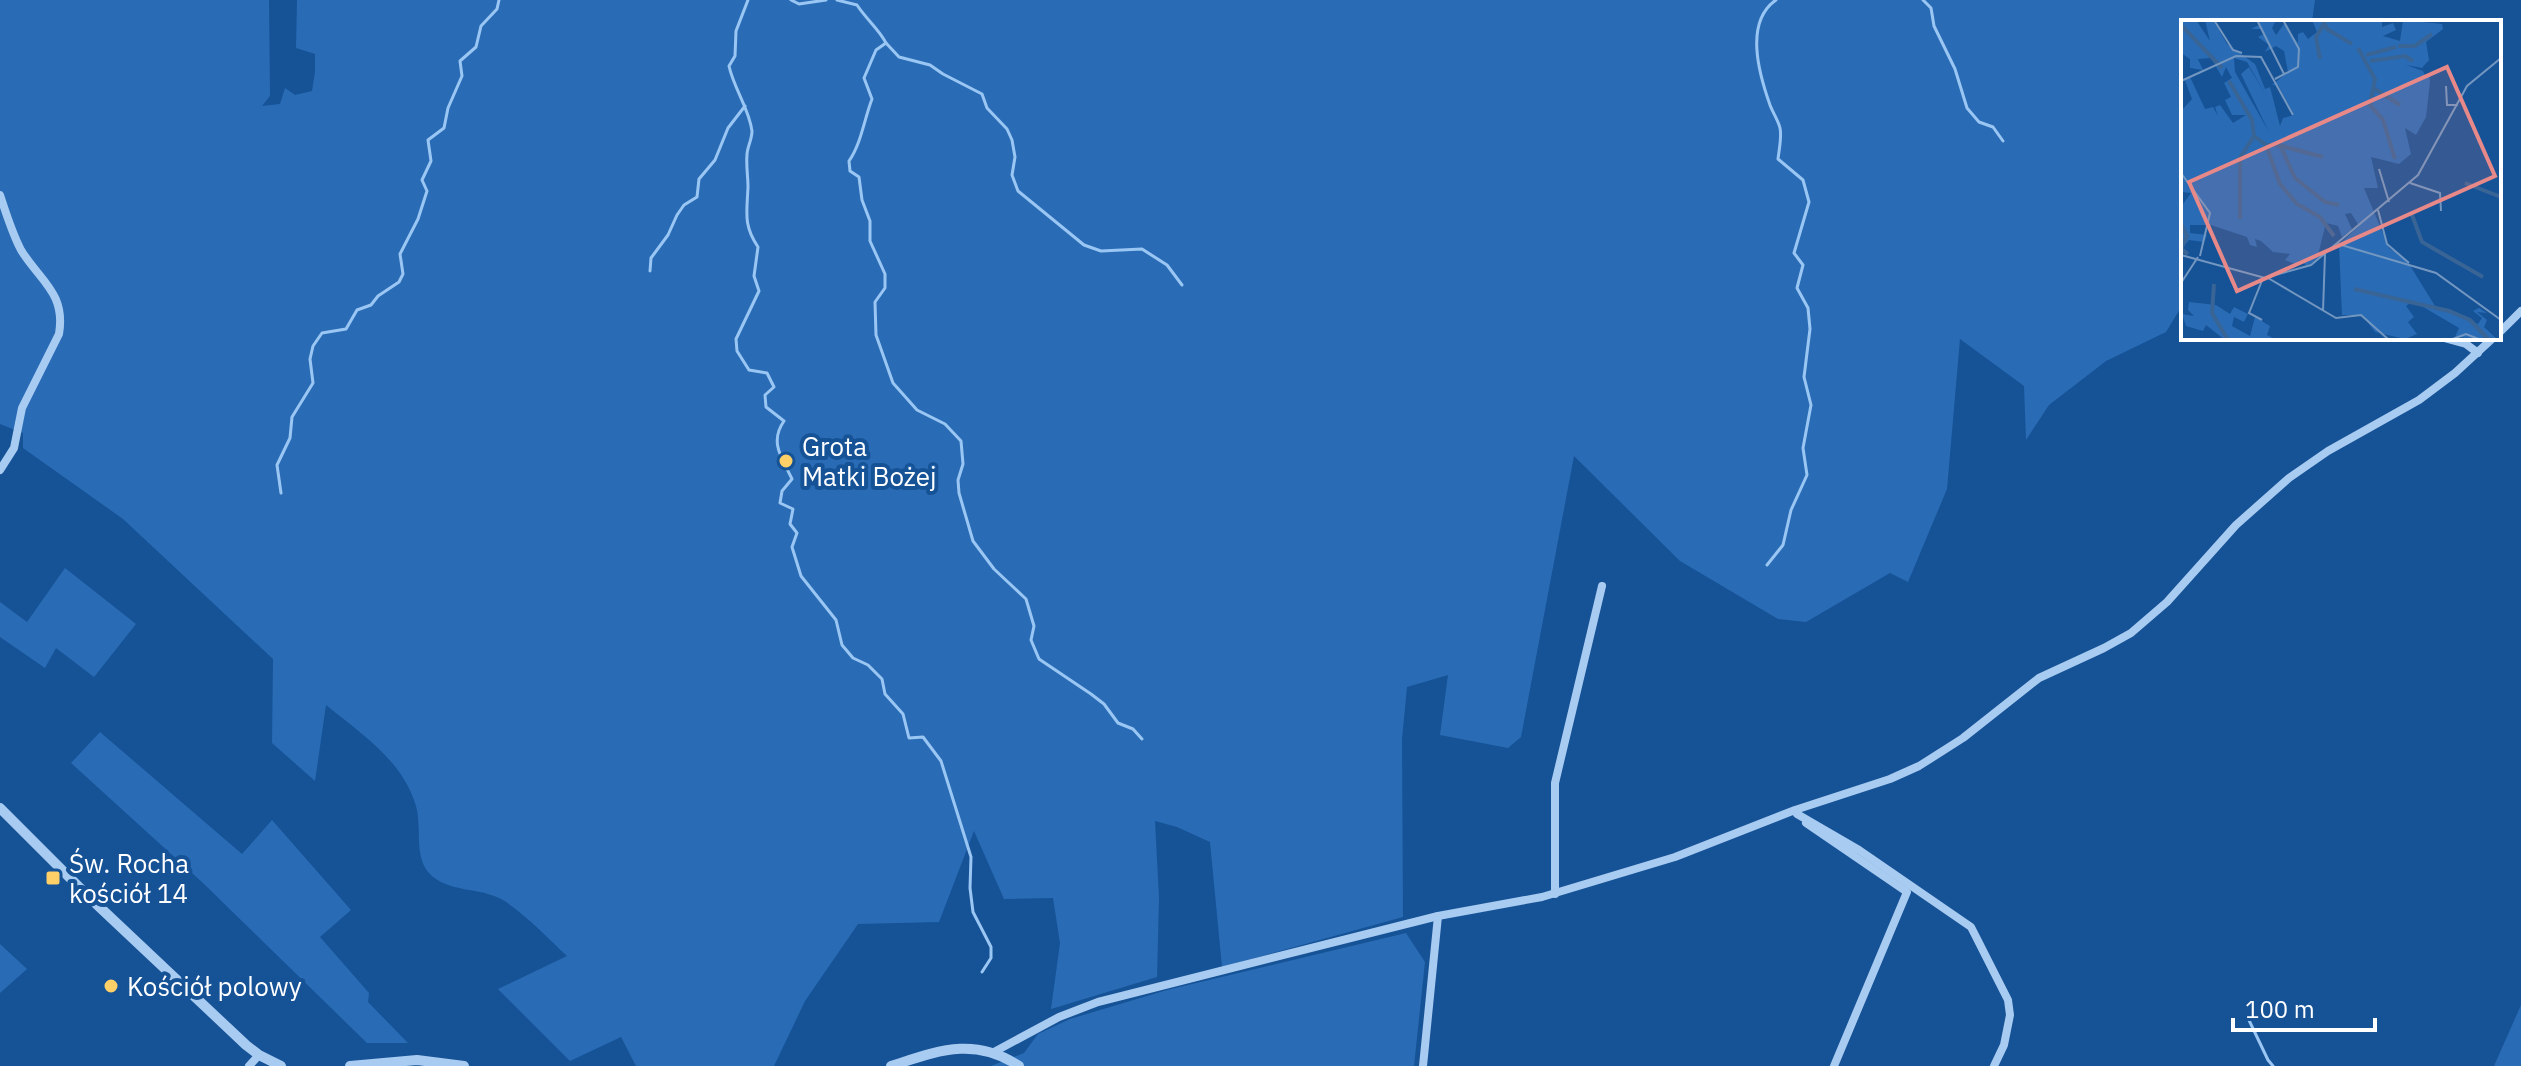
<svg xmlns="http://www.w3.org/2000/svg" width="2521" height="1066" font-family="'IBM Plex Sans',sans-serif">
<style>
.green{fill:#296cb5}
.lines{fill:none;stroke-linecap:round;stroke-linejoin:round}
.stream{stroke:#9ac6f4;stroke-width:3}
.minor{stroke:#a8cbf1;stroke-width:8}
.tertiary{stroke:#a8cbf1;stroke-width:10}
.poi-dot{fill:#ffcf68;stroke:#165296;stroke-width:3}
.labels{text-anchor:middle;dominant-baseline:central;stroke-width:8;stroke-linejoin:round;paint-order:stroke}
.poi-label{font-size:26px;fill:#fff;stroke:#165296;text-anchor:start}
.inset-river{fill:none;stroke:#396496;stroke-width:4}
.inset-road{fill:none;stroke:#7397c0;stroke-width:2}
.view{fill:#e88989;fill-opacity:0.15;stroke:#e88989;stroke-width:4}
.inset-edge{fill:none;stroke:#fff;stroke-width:4}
</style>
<rect width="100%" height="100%" fill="#165296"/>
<!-- green -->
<g class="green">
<path d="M0,0H269L270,96L262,106L280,104L285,88L295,95L312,91L315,72V54L296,48L297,0H2315L2312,22H2183V304L2166,332L2106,361L2049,405L2026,440L2024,386L1960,339L1947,489L1908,582L1890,573L1806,622L1778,619L1680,561L1574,456L1521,737L1508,748L1440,735L1448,675L1407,687L1402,739L1403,917L1222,967L1210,842L1177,827L1155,821L1159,898L1157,977L1051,1009L1060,943L1053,898L1004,899L974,831L939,922L858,924L805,1001L774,1066H636L621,1037L570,1061L498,989L567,956C547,937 526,915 503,900C481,887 447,893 429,873C413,855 423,825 415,803C401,759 360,733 326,705L315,781L272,743L273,659L123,519L23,448V433L0,424Z"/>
<path d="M65,568L136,624L94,677L56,648L45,668L0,637V602L27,622Z"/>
<path d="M100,732L242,854L272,820L351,910L320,937L369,993L368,1002L408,1043H367L204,884L71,763Z"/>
<path d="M1406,933L1425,962L1414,1066H991L1024,1053L1038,1034L1070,1019L1167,990Z"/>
<path d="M0,944L27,969L0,993Z"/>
<path d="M2521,1005V1066H2494Z"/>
</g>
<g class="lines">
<!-- stream -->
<g class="stream">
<path d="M748,0L736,31L735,56L729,66C734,89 749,108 752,131C752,140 747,147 747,155C746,166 748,176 748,187C747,212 743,225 758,247L754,276L759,291L736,339L737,351L749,370L767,373L774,387L765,395L766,407L784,421C769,442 782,458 792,479L782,491L780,503L793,509L790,524L797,533L792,547L801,576L836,620L842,645L853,658L868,665L882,679L885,694L903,714L909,738L923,737L941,761L971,857L970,888L973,912L991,947V958L982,972"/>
<path d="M791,0L799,4L826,0"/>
<path d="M837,0L857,5C866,19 879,29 886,43L876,50L864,78L872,99C864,120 861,144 849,161L850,171L859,177L862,200L870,221V241L885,274V288L875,302L876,335L893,383L917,410L945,424L961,441L963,464L958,480L959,493L973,541L994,569L1026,599L1034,626L1031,640L1039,659L1091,694L1104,704L1118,723L1133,729L1142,739"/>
<path d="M1923,0L1931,8L1934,26L1955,69L1967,108L1979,122L1993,127L2003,141"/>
<path d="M886,43L899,57L930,65L943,74L982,94L987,108L1007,129L1012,140L1015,157L1012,175L1018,191L1084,245L1101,251L1142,249L1167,265L1182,285"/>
<path d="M650,271L651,258L668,235L677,215L684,205L697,197L699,179L715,160L728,128L745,106"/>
<path d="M281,493L277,465L290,438L292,417L313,383L310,359L313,346L322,333L346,329L357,310L371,305L378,296L399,282L403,274L400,254L418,219L427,191L422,180L431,161L428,140L444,128L448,108L462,76L460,61L476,47L481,26L497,9L499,0"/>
<path d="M1767,565L1783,545L1791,510L1807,475L1803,448L1811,405L1804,377L1810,329L1808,308L1797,288L1803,265L1794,253L1809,202L1803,180L1778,159C1779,150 1782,137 1780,128C1778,120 1773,113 1770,105C1759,74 1744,22 1776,0"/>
<path d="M2247,1016L2268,1060L2273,1066"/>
</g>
<!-- minor -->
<g class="minor">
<path d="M0,195C6,213 12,233 21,250C40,281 66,293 59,334L22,408L14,448L0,470"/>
<path d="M2499,333L2521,311"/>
<path d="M2444,338L2466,344L2478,353"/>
<path d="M1797,814L1859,850L1971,927L2008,1000L2010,1015L2004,1045L1994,1066"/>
<path d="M1806,823L1907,892L1834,1066"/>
<path d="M1555,894V783L1602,586"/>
<path d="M994,1052L1059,1017L1098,1002L1438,916L1542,897L1675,857L1795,810L1890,779L1919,766L1963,738L2039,678L2104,648L2131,633L2167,602L2236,525L2289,478L2328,451L2419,400L2455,373L2493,338"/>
<path d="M249,1066L259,1055"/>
<path d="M1423,1066L1438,916"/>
</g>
<!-- tertiary -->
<g class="tertiary">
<path d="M0,808L91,899L246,1045L259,1055L281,1066"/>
<path d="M350,1066L417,1060L464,1066"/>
<path d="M891,1066C938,1051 974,1036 1019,1066"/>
</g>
</g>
<!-- markers -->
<g class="poi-dot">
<circle cx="786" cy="461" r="8"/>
<rect x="45" y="870" width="16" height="16" rx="4"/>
<circle cx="111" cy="986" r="8"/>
</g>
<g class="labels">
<!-- poi labels -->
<g class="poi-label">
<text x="802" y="446">Grota<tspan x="802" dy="30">Matki Bożej</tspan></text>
<text x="69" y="863">Św. Rocha<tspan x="69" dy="30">kościół 14</tspan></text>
<text x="127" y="986">Kościół polowy</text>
</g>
</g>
<!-- overview -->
<g transform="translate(2181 20)">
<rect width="320" height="320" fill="#165296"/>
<path d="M0,0H15L29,21L24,0H32L46,24L74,44L84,69L89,67L99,106L102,98L113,95L97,65H91L107,52L103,31L95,26L84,32L88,25L77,17L83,14L80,9H70L78,5L76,0H95L91,8L95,15L103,4L117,23V14L122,12L127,19L136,12L131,0H201V7L212,3L215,10L202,16L219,21L222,0L261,4L262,9L245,22L248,40L241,48L225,45L242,51L245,58L248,53L249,62L245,97L235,115L224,108L230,134L218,144L190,137L197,168H183L208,228L225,239L254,286L297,304L301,298L292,291L298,288L306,293L296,292L306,300L303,307L317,320L274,317L278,308L232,281L225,286L233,297L227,302L236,314L224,319L194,312L181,295H161L158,225L178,206L170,193L164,194L171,209L161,217L157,206L145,203L136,239L126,246L119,240L114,244L104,240L109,234L92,232L80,221L74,219L76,227L69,225L66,217L30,205H9V213L26,215L23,222L8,220L2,227L0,177L2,184L10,173L0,172V91L11,79L4,60L9,57L24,89L32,87L37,96L34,87L39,85L52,103L65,95H51L44,80L50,77L43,63L51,58L45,47L41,57L30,38L17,39L14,33L22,50L9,48V39L0,33ZM53,38L66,42L86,77L68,47L60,54L88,112L54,52ZM8,282L35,285L49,294L53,287L67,294L63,302L53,297L51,306L69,316L74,297L89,306L86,315L96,320H44L25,305L22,311L5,306L1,294L13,296L7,290Z" fill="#296cb5" fill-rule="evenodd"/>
<path class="inset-river" d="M142,0L146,9L171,24M0,5L41,48M217,26H234L251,14M177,28L194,59L189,85L202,100L214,139M185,35L215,27M139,39L135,17L143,4M189,41L224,36L232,41M48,61L71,100L73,116L85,125L99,164L116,184L139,197L153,216M194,69L219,85M85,125H99L114,158L144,182L158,185M101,126L142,137M284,163L320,177M231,195L241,222L302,257M59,199V138L73,116M0,204L6,216L0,229L7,234M33,264L31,293L47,320M173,269L268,291L289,300L308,320"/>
<path class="inset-road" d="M33,0L52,30L61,33M76,0L103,54M94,59L117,47L118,29L102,0M0,61L55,36L80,37L112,95M265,66L266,85H277M198,149L208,182M0,153L29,193L19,236M229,163L259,173L260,191M197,190L206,224L228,243M157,224L255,253L320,300M0,235L84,258L130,245L237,155L286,66L320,38M87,258L155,298L180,295L208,320M0,263L17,237M142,291L144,234M81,300L68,293L82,258M225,320H254M269,320L285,314L300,320"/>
<path class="view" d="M266,47L314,156L56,271L8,162Z"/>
<rect width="320" height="320" class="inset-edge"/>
</g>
<!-- scale -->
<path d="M2233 1018v12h142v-12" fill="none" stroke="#ffffff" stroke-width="4"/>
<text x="2245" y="1018" font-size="24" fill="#ffffff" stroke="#165296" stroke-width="6" paint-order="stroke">100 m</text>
</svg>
